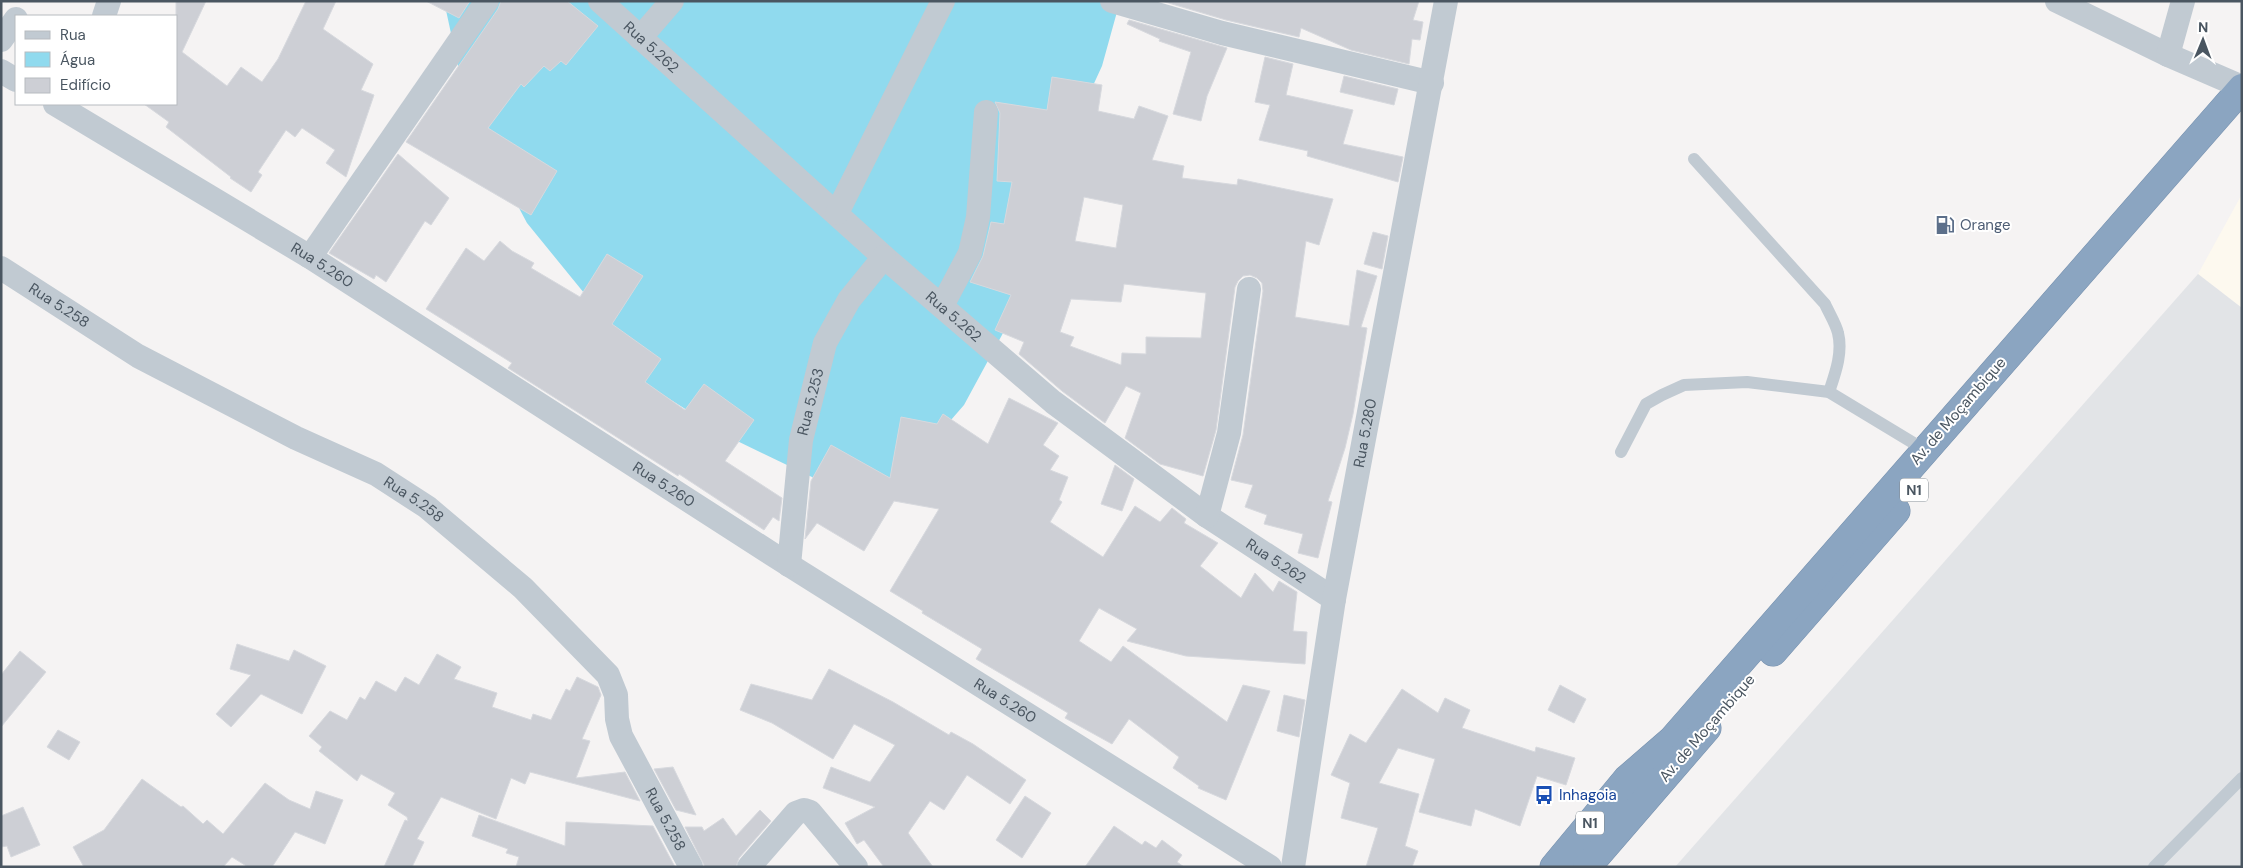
<svg xmlns="http://www.w3.org/2000/svg" width="2243" height="868" font-family="'DM Sans',sans-serif">
<style>
.commercial{fill:#fdf9ef}
.airport{fill:#e2e4e7}
.water{fill:#90daee}
.building{fill:#cdcfd5;stroke:#d7d9de;fill-rule:evenodd}
.lines{fill:none;stroke-linecap:round;stroke-linejoin:round}
.highway-casing{stroke:#7690ad;stroke-width:29}
.lane{stroke:#c1cad2;stroke-width:12}
.street{stroke:#c1cad2;stroke-width:24}
.highway{stroke:#8ba5c1;stroke-width:28}
.labels{text-anchor:middle;dominant-baseline:central;stroke-width:4;stroke-linejoin:round;paint-order:stroke}
.shield{fill:#fff;stroke:#808990;stroke-width:1}
.shield-label{font-size:14px;font-weight:bold;fill:#4a5661}
.street-label{font-size:15px;fill:#4a5661;stroke:#fff}
.service-label{font-size:15px;fill:#4e5e75;stroke:#fff;text-anchor:start}
.transit-label{font-size:15px;fill:#164399;stroke:#fff;text-anchor:start}
</style>
<rect width="100%" height="100%" fill="#f5f3f3"/>
<!-- commercial -->
<path class="commercial" d="M2242,194V308L2198,274Z"/>
<!-- airport -->
<path class="airport" d="M2198,274L2242,308V867H1675Z"/>
<!-- water -->
<path class="water" d="M444,1H1120L1102,66L1039,203L1009,322L964,405L884,497L839,490L731,438L638,379L593,304L527,223L468,112Z"/>
<!-- building -->
<g class="building">
<path d="M176,1H206L182,52L227,86L241,67L262,82L278,59L306,1H336L323,29L373,64L361,90L374,95L346,177L326,163L335,150L302,128L295,137L286,130L258,172L262,175L251,192L230,178L231,177L166,127L169,122L144,104H176Z"/>
<path d="M426,1H470L459,18Z"/>
<path d="M501,1H567L598,26L566,65L561,61L550,71L544,66L524,87L521,84L488,128L557,171L531,215L406,142L498,9Z"/>
<path d="M1162,1H1419L1413,20L1423,22L1420,40L1412,39L1409,64L1351,50L1301,28L1299,37L1226,20Z"/>
<path d="M1129,20L1227,48L1207,96L1201,121L1173,114L1191,52L1159,41L1160,39L1127,24Z"/>
<path d="M1265,57L1293,64L1286,95L1353,110L1343,144L1403,157L1398,182L1307,156L1308,151L1259,140L1270,105L1255,102Z"/>
<path d="M1344,76L1398,89L1394,105L1340,92Z"/>
<path d="M1052,77L1102,85L1098,111L1134,119L1139,106L1168,116L1152,160L1184,166L1182,178L1237,185L1238,179L1333,199L1319,245L1306,241L1295,317L1349,326L1357,270L1377,276L1361,327L1367,328L1353,414L1345,448L1328,501L1332,502L1318,558L1298,553L1303,534L1264,524L1267,515L1245,507L1253,485L1231,480L1243,435L1263,291L1262,283L1257,278L1250,275L1243,276L1238,281L1235,287L1216,430L1203,476L1160,464L1125,438L1141,393L1126,386L1105,423L1062,391L1019,354L1024,342L995,330L1011,295L970,282L983,256L991,222L1004,224L1012,182L997,181L1000,113L995,102L1047,110ZM1084,197L1123,205L1116,248L1075,241ZM1124,284L1206,293L1201,338L1146,337V354L1122,353L1121,365L1070,346L1074,337L1060,332L1071,299L1121,302Z"/>
<path d="M398,154L449,198L431,225L425,221L386,282L376,275L374,279L329,253Z"/>
<path d="M1373,232L1388,236L1382,269L1364,264Z"/>
<path d="M500,241L512,251L534,263L531,268L580,297L607,254L643,276L612,324L661,359L645,382L685,410L704,384L754,420L725,461L782,498L779,521L773,517L764,530L679,474L678,476L508,368L512,363L426,309L466,248L484,261Z"/>
<path d="M1009,398L1058,423L1043,445L1059,456L1050,470L1068,477L1059,500L1062,502L1050,522L1103,557L1135,506L1160,522L1172,508L1186,519L1184,523L1218,543L1200,566L1241,598L1255,573L1273,592L1279,581L1297,592L1293,631L1307,632L1305,664L1186,656L1127,641L1137,629L1099,608L1079,641L1111,662L1123,646L1227,722L1243,685L1270,691L1226,800L1198,788L1199,786L1173,768L1179,757L1129,719L1112,744L1065,718L1068,713L976,659L982,649L922,613L923,611L890,591L939,509L894,501L864,551L817,523L805,539L811,481L831,445L890,478L901,417L937,424L943,414L988,444Z"/>
<path d="M1115,465L1134,479L1122,511L1101,504Z"/>
<path d="M237,644L289,661L294,650L326,666L302,714L261,694L231,727L216,714L251,675L230,669Z"/>
<path d="M20,651L46,672L1,727V675Z"/>
<path d="M437,654L461,667L454,679L497,693L492,707L531,720L533,714L551,720L566,689L570,691L577,677L598,687L601,695L582,739L590,741L576,778L625,772L640,801L530,772L525,784L511,778L496,819L441,797L417,839L424,842L412,867H384L405,820L408,821L407,817L388,805L395,793L361,774L357,781L319,751L322,747L309,736L330,711L347,720L360,697L365,700L376,681L396,692L405,677L419,685Z"/>
<path d="M829,669L893,702L949,735L951,732L973,744L1026,780L1010,804L967,775L944,810L930,801L908,833L933,867H884L864,840L857,844L845,823L875,807L823,788L831,767L870,782L895,745L854,724L833,759L772,723L740,710L751,684L812,700Z"/>
<path d="M1560,685L1586,699L1574,723L1548,710Z"/>
<path d="M1402,689L1438,713L1445,698L1470,710L1462,728L1535,752L1536,747L1575,758L1566,785L1537,776L1520,826L1475,809L1471,826L1419,812L1435,759L1398,748L1379,783L1419,794L1405,846L1418,851L1412,867H1366L1378,828L1341,818L1350,783L1331,775L1350,734L1366,743Z"/>
<path d="M1284,695L1305,700L1299,737L1277,731Z"/>
<path d="M58,730L80,742L69,760L47,747Z"/>
<path d="M673,767L696,815L676,810L654,769Z"/>
<path d="M142,779L181,807L183,806L203,824L207,820L223,834L265,783L289,800L310,809L316,791L343,800L325,844L295,832L272,867H248L232,857L223,867H84L73,847L104,830Z"/>
<path d="M1025,796L1051,813L1022,858L996,840Z"/>
<path d="M23,807L40,845L11,857L7,846L1,847V816Z"/>
<path d="M760,810L771,821L739,858L736,867H705L685,827H702L704,831L723,818L736,836Z"/>
<path d="M479,815L565,846L566,822L653,826L675,867H516L519,857L506,853L508,849L472,836Z"/>
<path d="M1114,826L1142,845L1145,841L1156,848L1162,840L1182,855L1177,862L1184,867H1085Z"/>
</g>
<g class="lines">
<!-- highway casing -->
<g class="highway-casing">
<g id="highway">
<path d="M1773,652L1896,511"/>
<path d="M1554,867L1627,779L1672,740L2242,88"/>
<path d="M1587,867L1707,728"/>
</g>
</g>
<!-- lane -->
<g class="lane">
<path d="M1694,159L1825,304C1829,313 1836,324 1838,333C1843,353 1835,374 1829,392"/>
<path d="M1621,452L1646,404L1662,395L1684,385L1747,382L1829,392L1925,450"/>
<path d="M2154,867L2242,778"/>
</g>
<!-- street -->
<g class="street">
<path id="s1" d="M600,1L884,257L1053,402L1207,516L1334,599"/>
<path d="M1112,1L1222,33L1432,83"/>
<path d="M2057,1L2168,55L2242,87"/>
<path d="M104,16L109,1"/>
<path d="M640,38L672,1"/>
<path d="M1,40L16,19"/>
<path d="M2168,55L2183,1"/>
<path d="M1,71L16,80"/>
<path id="s2" d="M55,104L310,257L789,565L1270,867"/>
<path d="M837,213L943,1"/>
<path d="M310,257L487,1"/>
<path id="s3" d="M1,268L138,356L296,438L376,474L427,507L523,588L608,675L616,695L617,719L621,736L691,867"/>
<path d="M942,306L970,253L978,217L986,112"/>
<path d="M1207,516L1229,433L1249,289"/>
<path id="s4" d="M789,565L801,440L825,343L849,300L884,257"/>
<path d="M749,867L796,813L804,810L810,812L856,867"/>
<path id="s5" d="M1293,867L1334,599L1446,1"/>
</g>
<!-- highway -->
<use href="#highway" class="highway"/>
</g>
<!-- icons -->
<defs>
<g id="fuel-bare" transform="scale(1.5)"><path d="M-5.5-6h7V0h2V4h1.3V-2.5L3-4.5l.8-.8L6-3V5H2.5V1h-1V6h-7ZM-4.2-4.7v3.2H.2V-4.7Z" fill="#5c6f8a" stroke="#fff" stroke-width="2.5" paint-order="stroke"/></g>
<g id="bus-bare" transform="scale(1.5)"><path d="M-5-6H5V4H4V6H2V4H-2V6H-4V4H-5ZM-3.5-4V0h7V-4ZM-3.5 1.2v1.5H-2V1.2ZM2 1.2v1.5H3.5V1.2Z" fill="#1a4fb4" stroke="#fff" stroke-width="2.5" paint-order="stroke"/></g>
</defs>
<g fill-rule="evenodd">
<use href="#fuel-bare" x="1945" y="225"/>
<use href="#bus-bare" x="1544" y="795"/>
</g>
<g class="labels">
<!-- shield labels -->
<g class="shield">
<rect x="1900" y="478.5" width="28" height="23" rx="4"/>
<rect x="1576" y="811.5" width="28" height="23" rx="4"/>
</g>
<g class="shield-label">
<text x="1914" y="490">N1</text>
<text x="1590" y="823">N1</text>
</g>
<!-- street labels -->
<g class="street-label">
<text stroke="none"><textPath href="#s1" startOffset="69">Rua 5.262</textPath></text>
<text stroke="none"><textPath href="#s2" startOffset="312">Rua 5.260</textPath></text>
<text stroke="none"><textPath href="#s3" startOffset="69">Rua 5.258</textPath></text>
<text stroke="none"><textPath href="#s1" startOffset="474">Rua 5.262</textPath></text>
<text stroke="none"><textPath href="#s4" startOffset="165">Rua 5.253</textPath></text>
<text transform="translate(1958 411) rotate(-49)">Av. de Moçambique</text>
<text stroke="none"><textPath href="#s5" startOffset="440">Rua 5.280</textPath></text>
<text stroke="none"><textPath href="#s2" startOffset="718">Rua 5.260</textPath></text>
<text stroke="none"><textPath href="#s3" startOffset="474">Rua 5.258</textPath></text>
<text stroke="none"><textPath href="#s1" startOffset="879">Rua 5.262</textPath></text>
<text stroke="none"><textPath href="#s2" startOffset="1122">Rua 5.260</textPath></text>
<text transform="translate(1707 728) rotate(-49)">Av. de Moçambique</text>
<text stroke="none"><textPath href="#s3" startOffset="894">Rua 5.258</textPath></text>
</g>
<!-- service labels -->
<g class="service-label">
<text x="1960" y="225">Orange</text>
</g>
<!-- transit labels -->
<g class="transit-label">
<text x="1559" y="795">Inhagoia</text>
</g>
</g>
<!-- border -->
<rect width="2243" height="868" fill="none" stroke="#4a5661" stroke-width="5"/>
<!-- legend -->
<rect x="15" y="15" width="162" height="90" fill="#ffffff" stroke="#b7bbc0"/>
<rect x="25" y="31" width="25" height="8" fill="#c1cad2" stroke="#b7bbc0"/>
<text x="60" y="40" font-size="15" fill="#4a5661">Rua</text>
<rect x="25" y="52" width="25" height="15" fill="#90daee" stroke="#b7bbc0"/>
<text x="60" y="65" font-size="15" fill="#4a5661">Água</text>
<rect x="25" y="78" width="25" height="15" fill="#cdcfd5" stroke="#b7bbc0"/>
<text x="60" y="90" font-size="15" fill="#4a5661">Edifício</text>
<!-- north arrow -->
<g transform="translate(2203 40) rotate(1)" stroke="#ffffff" stroke-width="4" paint-order="stroke">
<path d="M0-4L9 19L0 12L-9 19Z" fill="#4a5661"/>
<text y="-8" font-size="14" font-weight="bold" text-anchor="middle" fill="#4a5661">N</text>
</g>
</svg>
